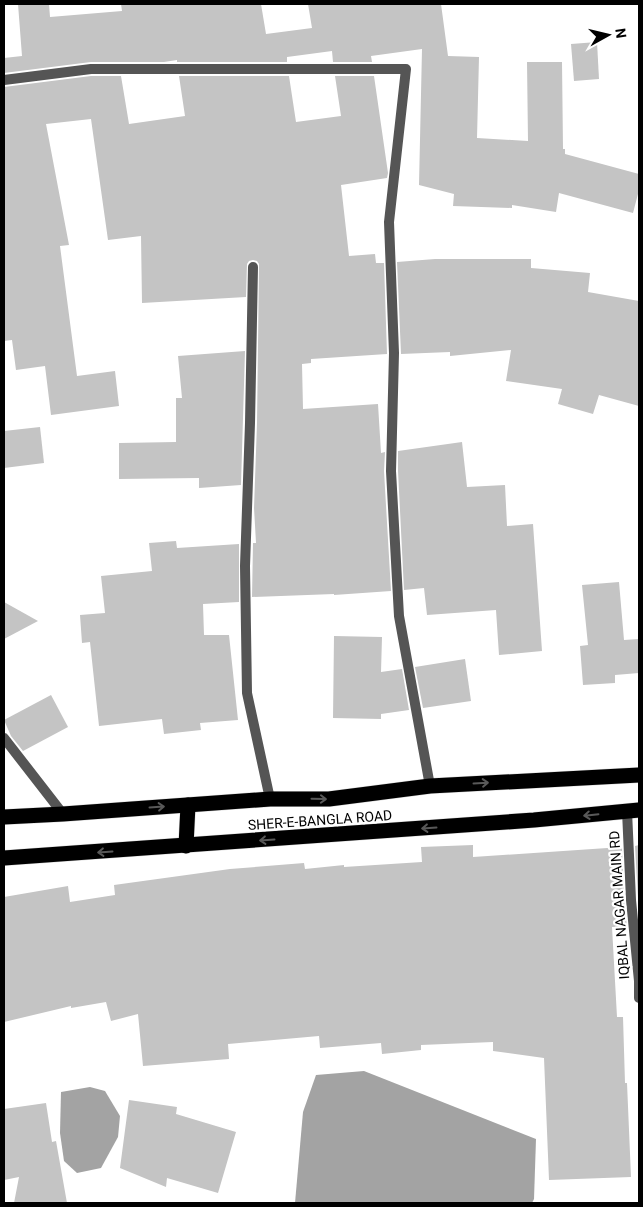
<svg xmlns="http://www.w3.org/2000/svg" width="643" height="1207" font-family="Roboto,sans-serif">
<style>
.water{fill:#a3a3a3}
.building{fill:#c4c4c4}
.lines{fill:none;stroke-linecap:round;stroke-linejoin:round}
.highway-casing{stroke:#dbdbdb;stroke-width:16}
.street{stroke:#555;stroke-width:10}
.highway{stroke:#000;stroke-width:15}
.oneway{stroke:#595959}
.labels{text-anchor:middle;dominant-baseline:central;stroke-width:4.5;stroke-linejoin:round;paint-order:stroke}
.street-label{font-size:14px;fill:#000;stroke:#fff}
</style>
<rect width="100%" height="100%" fill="#fff"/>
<!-- water -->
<g class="water">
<path d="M364,1071L536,1139L534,1199L532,1203H295L303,1112L316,1075Z"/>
<path d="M90,1087L105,1091L120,1116L118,1137L101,1168L77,1173L64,1161L60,1133L61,1092Z"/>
</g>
<!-- building -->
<g class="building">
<path d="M18,4H49L50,17L122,11L121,4H261L266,34L312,28L308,4H441L448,56L479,57L477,138L528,141L527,62H562L563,149H565V154L639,174V190L633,213L559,193L556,212L512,205V208L453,206L454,194L419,185L422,49L371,56L372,62H333L332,51L287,57V62H177V60L164,62H91L4,73V58L22,56Z"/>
<path d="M597,42L599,79L574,81L571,44Z"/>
<path d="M91,76H121L129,124L185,116L179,76H289L296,122L341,116L335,76H374L388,173L387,178L341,185L349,256L375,254L376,263H384L387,354L311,359V363L302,364L303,409L378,404L381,453L385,452L384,471L391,591L334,595V594L252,597L253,543H256L254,508L257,423L259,264L257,261L253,260L249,261L247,264L246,297L142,303L141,236L108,240L91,119L46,124L69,245L60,246L77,376L115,371L119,406L51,415L45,366L16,370L12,340L4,341V87Z"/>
<path d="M435,259H531V268L590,273L588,292L639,301V406L599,395L593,414L558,404L562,389L506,381L511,350L450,356V352L401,354L397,262Z"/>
<path d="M245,351L241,485L199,488V478L119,479V443L176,442V398H182L178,356Z"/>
<path d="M40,427L44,463L4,468V431Z"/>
<path d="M462,442L467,487L505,485L507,526L533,524L542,651L499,655L496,610L427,615L424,588L404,590L398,471V451Z"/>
<path d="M176,541L177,548L239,544V602L203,604L204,635H229L238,720L200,723L201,730L164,734L162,719L99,726L90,642L82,643L80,615L105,613L101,576L152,571L149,543Z"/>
<path d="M619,582L624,640L639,639V673L615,675V683L583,685L580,646L588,645L582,585Z"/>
<path d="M4,602L38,621L4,639Z"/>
<path d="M334,636L382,637L381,672L402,669L409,710L381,714V719L333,718Z"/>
<path d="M465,659L471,701L423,708L415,667Z"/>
<path d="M51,695L68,727L23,751L11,736L4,720Z"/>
<path d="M473,845V857L622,847L624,901L627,927H612L617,1017H623L625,1083H627L631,1177L549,1180L544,1058L493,1051V1042L421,1045V1050L382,1054L381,1043L320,1048L319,1036L228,1044L229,1059L143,1066L138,1014L111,1021L106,1002L71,1008V1006L4,1022V897L68,886L70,902L115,895L114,885L230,869L304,863L305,869L344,865V867L422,862L421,847Z"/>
<path d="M639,845V914L635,846Z"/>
<path d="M129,1100L177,1107L176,1114L236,1132L218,1193L167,1178L166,1187L120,1168Z"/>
<path d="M46,1103L52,1142L56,1141L67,1203H14L19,1177L4,1180V1109Z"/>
</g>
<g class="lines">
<!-- highway casing -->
<g class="highway-casing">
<g id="highway">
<path d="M4,817L63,814L270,799H329L430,786L639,775"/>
<path d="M186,846L188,805"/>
<path d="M4,858L534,820L639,810"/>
</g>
</g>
<!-- street -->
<g class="street">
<path d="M4,80L91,69H406L389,222L394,353L391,471L399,616L430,786"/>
<path d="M253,267L250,423L245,566L247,693L270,799"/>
<path d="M4,738L63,814"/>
<path d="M627,811L631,900L639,981V998"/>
</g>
<!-- highway -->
<use href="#highway" class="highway"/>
</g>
<!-- one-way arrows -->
<defs><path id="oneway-shaft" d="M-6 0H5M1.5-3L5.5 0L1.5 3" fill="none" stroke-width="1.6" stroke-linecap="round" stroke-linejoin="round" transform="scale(1.25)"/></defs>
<g class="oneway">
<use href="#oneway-shaft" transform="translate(481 783) rotate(-3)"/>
<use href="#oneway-shaft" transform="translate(319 799) rotate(1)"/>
<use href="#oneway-shaft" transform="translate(157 807) rotate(-4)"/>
<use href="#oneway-shaft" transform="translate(591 815) rotate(174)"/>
<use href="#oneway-shaft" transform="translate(429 828) rotate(176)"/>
<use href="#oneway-shaft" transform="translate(267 840) rotate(176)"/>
<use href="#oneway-shaft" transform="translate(105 852) rotate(176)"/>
</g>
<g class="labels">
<!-- street labels -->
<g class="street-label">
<text transform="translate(320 820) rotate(-4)">SHER-E-BANGLA ROAD</text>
<text transform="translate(619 905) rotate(-94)">IQBAL NAGAR MAIN RD</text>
</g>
</g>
<!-- border -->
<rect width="643" height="1207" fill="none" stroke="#000000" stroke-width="10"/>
<!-- north arrow -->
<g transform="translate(608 35) rotate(82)" stroke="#ffffff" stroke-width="4" paint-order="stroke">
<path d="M0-4L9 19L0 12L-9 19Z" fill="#000000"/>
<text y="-8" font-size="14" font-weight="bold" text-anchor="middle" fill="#000000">N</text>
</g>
</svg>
